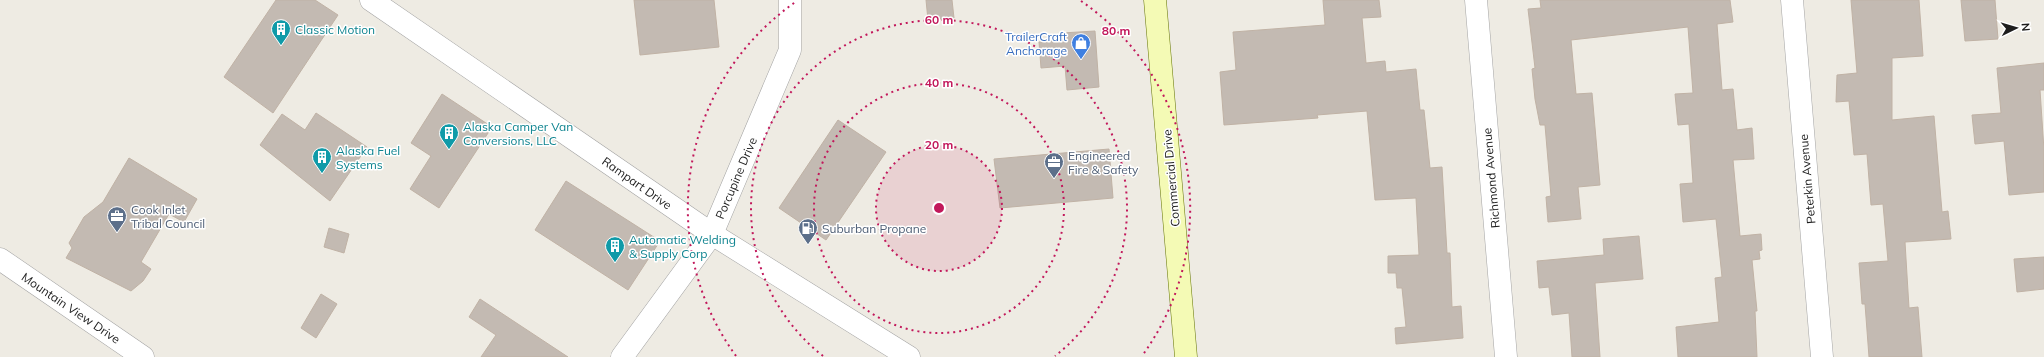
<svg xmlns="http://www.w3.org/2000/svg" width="2044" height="357" font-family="Mulish,sans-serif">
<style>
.building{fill:#c3bab2;stroke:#c0b2a5}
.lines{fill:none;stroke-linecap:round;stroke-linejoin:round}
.minor-casing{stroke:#a4a4a4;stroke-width:23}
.tertiary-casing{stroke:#a4a4a4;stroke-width:23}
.secondary-casing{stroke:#647404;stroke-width:23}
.minor{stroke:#fff;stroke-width:22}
.tertiary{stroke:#fff;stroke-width:22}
.secondary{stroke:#f4fab5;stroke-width:22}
.ring{fill:none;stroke:#c2185b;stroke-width:2;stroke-dasharray:2 4}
.labels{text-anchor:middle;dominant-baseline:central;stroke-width:3;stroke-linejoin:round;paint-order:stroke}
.culture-label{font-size:12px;fill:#0d838f;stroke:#fff;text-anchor:start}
.shop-label{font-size:12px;fill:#366cbe;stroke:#fff;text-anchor:end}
.service-label{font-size:12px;fill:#4e5e75;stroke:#fff;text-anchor:start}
.street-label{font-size:12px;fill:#1d1d1d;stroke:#fff}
.centre{fill:#c2185b;stroke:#fff;stroke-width:2}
.ring-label{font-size:12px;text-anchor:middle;font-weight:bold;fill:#c2185b;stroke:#fff;stroke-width:3;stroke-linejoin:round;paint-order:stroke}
</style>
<rect width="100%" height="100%" fill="#eeebe3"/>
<!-- building -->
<g class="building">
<path d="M276,0H315L338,15L273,113L224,77Z"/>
<path d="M634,0H714L719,47L640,55Z"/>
<path d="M926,0H952L954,18L928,20Z"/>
<path d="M1323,0H1379L1381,17L1362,18L1366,63L1385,61L1386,72L1416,69L1420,110H1424L1430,168L1442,167L1447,253H1450L1452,307L1461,306L1463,338L1396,344L1395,328L1406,327L1402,288H1397L1396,273H1388V256L1419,255L1416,198L1375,200L1367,111L1317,115L1318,118L1224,125L1220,72L1236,70L1233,32L1325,25Z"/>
<path d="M1540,0H1730L1733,22L1717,24L1722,90L1733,89L1737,130L1752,128L1754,159L1733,160L1740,236L1761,234L1762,250L1759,251L1760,259L1752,260L1757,311H1755L1757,357H1678L1676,327L1719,322L1715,278L1722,277L1716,219L1683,222L1680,184L1693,183L1689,124L1678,125L1675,94L1693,93L1688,27L1571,40L1576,94L1592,93L1600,185L1578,187L1581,219L1548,222L1546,197L1551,196L1545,125H1540L1535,99L1532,69L1535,68L1528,9L1541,8Z"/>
<path d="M1851,0H1919L1923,56L1892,58V120L1934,116L1942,212L1948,211L1951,239L1905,242L1909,308L1918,307L1922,357H1869L1865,304H1862L1859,263L1888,261L1883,204L1871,205L1867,154L1854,155L1849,101L1836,102L1837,75L1857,73Z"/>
<path d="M1961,0H1995L1998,39L1965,41Z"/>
<path d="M1095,31L1099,87L1067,90L1065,66L1041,68L1039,42L1063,40L1062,33Z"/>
<path d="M2044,63V90H2040L2044,150V192L2009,195L2004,141L1975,144L1972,115L2001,113L1997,68Z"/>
<path d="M442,94L492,127L439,208L410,189L431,156L411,143Z"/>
<path d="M316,113L367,147L330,201L260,145L282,114L305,130Z"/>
<path d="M838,120L886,152L826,240L779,208Z"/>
<path d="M1109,149L1113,198L1000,208L994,159Z"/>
<path d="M129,158L197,199L184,222L169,214L141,262L151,269L143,281L131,291L66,258L72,248L69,243L84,217L103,202Z"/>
<path d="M566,181L660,241L628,290L535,230Z"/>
<path d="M329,228L349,234L344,253L324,247Z"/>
<path d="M1639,236L1643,279L1595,283L1600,357H1572L1569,313L1552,315L1549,287L1539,288L1537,261L1604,255L1603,239Z"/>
<path d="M2044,257V289L2017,292L2014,259Z"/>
<path d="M321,294L337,304L316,338L301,328Z"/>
<path d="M480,299L568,357H481L496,335L469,317Z"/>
</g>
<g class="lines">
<!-- minor casing -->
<g class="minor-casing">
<g id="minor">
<path d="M371,0L712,234L909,357"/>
<path d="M1476,0L1506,357"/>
<path d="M1792,0L1822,357"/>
<path d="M622,357L712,234L790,50V0"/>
</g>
</g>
<!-- tertiary casing -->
<g class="tertiary-casing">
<path id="tertiary" d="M0,259L143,357"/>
</g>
<!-- secondary casing -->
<g class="secondary-casing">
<path id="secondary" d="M1155,0L1186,357"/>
</g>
<!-- minor -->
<use href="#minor" class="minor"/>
<!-- tertiary -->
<use href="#tertiary" class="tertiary"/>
<!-- secondary -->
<use href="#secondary" class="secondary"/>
</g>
<!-- distance rings -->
<circle cx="939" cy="208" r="63" fill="#c2185b" fill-opacity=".12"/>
<g class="ring">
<circle cx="939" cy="208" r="63"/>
<circle cx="939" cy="208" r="125"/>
<path d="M823 356A188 188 0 1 1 1055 356"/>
<path d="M736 356A251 251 0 0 1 797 1M1081 1A251 251 0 0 1 1142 356"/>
</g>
<!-- icons -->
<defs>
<g id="building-pin" transform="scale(1)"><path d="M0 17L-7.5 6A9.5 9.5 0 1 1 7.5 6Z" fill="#0f9aa8" stroke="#fff"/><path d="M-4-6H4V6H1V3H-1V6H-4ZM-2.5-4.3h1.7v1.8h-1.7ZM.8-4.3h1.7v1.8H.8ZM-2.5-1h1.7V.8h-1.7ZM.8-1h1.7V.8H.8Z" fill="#fff"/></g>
<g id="shop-pin" transform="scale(1)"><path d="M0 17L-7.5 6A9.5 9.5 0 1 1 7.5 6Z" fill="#3f7fe0" stroke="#fff"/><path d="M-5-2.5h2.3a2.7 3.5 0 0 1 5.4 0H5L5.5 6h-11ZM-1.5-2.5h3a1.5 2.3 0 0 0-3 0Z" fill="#fff"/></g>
<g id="office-pin" transform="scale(1)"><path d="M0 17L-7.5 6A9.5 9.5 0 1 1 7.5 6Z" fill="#5c6f8a" stroke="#fff"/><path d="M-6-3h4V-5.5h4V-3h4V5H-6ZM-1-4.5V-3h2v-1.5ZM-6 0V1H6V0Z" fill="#fff"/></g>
<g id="fuel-pin" transform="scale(1)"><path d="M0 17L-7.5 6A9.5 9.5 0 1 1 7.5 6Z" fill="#5c6f8a" stroke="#fff"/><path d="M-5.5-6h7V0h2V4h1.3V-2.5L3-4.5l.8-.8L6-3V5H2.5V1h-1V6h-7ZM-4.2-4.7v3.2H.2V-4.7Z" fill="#fff"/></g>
</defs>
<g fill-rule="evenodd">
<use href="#building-pin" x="281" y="29"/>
<use href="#shop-pin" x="1081" y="43"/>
<use href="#building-pin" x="449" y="133"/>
<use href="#building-pin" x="322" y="157"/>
<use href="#office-pin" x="1054" y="162"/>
<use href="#office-pin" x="117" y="216"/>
<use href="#fuel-pin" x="808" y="228"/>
<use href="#building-pin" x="615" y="246"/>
</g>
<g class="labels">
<!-- culture labels -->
<g class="culture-label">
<text x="295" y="29">Classic Motion</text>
<text x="463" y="126">Alaska Camper Van<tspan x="463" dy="14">Conversions, LLC</tspan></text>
<text x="336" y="150">Alaska Fuel<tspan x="336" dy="14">Systems</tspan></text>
<text x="629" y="239">Automatic Welding<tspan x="629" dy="14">&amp; Supply Corp</tspan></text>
</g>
<!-- shop labels -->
<g class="shop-label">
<text x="1067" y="36">TrailerCraft<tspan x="1067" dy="14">Anchorage</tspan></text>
</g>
<!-- service labels -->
<g class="service-label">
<text x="1068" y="155">Engineered<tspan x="1068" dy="14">Fire &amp; Safety</tspan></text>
<text x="131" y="209">Cook Inlet<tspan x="131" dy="14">Tribal Council</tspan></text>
<text x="822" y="228">Suburban Propane</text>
</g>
<!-- street labels -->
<g class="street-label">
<text transform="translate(736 178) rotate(-67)">Porcupine Drive</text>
<text transform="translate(1171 178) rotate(-95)">Commercial Drive</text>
<text transform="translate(1491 178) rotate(-95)">Richmond Avenue</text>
<text transform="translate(1807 179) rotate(-95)">Peterkin Avenue</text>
<text transform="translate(637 183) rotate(35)">Rampart Drive</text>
<text transform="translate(71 308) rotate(34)">Mountain View Drive</text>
</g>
</g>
<circle cx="939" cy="208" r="6" class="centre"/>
<g class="ring-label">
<text x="939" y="24">60 m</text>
<text x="1116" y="35">80 m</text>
<text x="939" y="87">40 m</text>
<text x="939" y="149">20 m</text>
</g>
<!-- north arrow -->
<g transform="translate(2016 28) rotate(85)" stroke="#ffffff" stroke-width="3" paint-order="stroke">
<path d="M0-3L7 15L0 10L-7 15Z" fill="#1d1d1d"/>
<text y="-6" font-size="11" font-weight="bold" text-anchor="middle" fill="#1d1d1d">N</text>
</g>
</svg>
